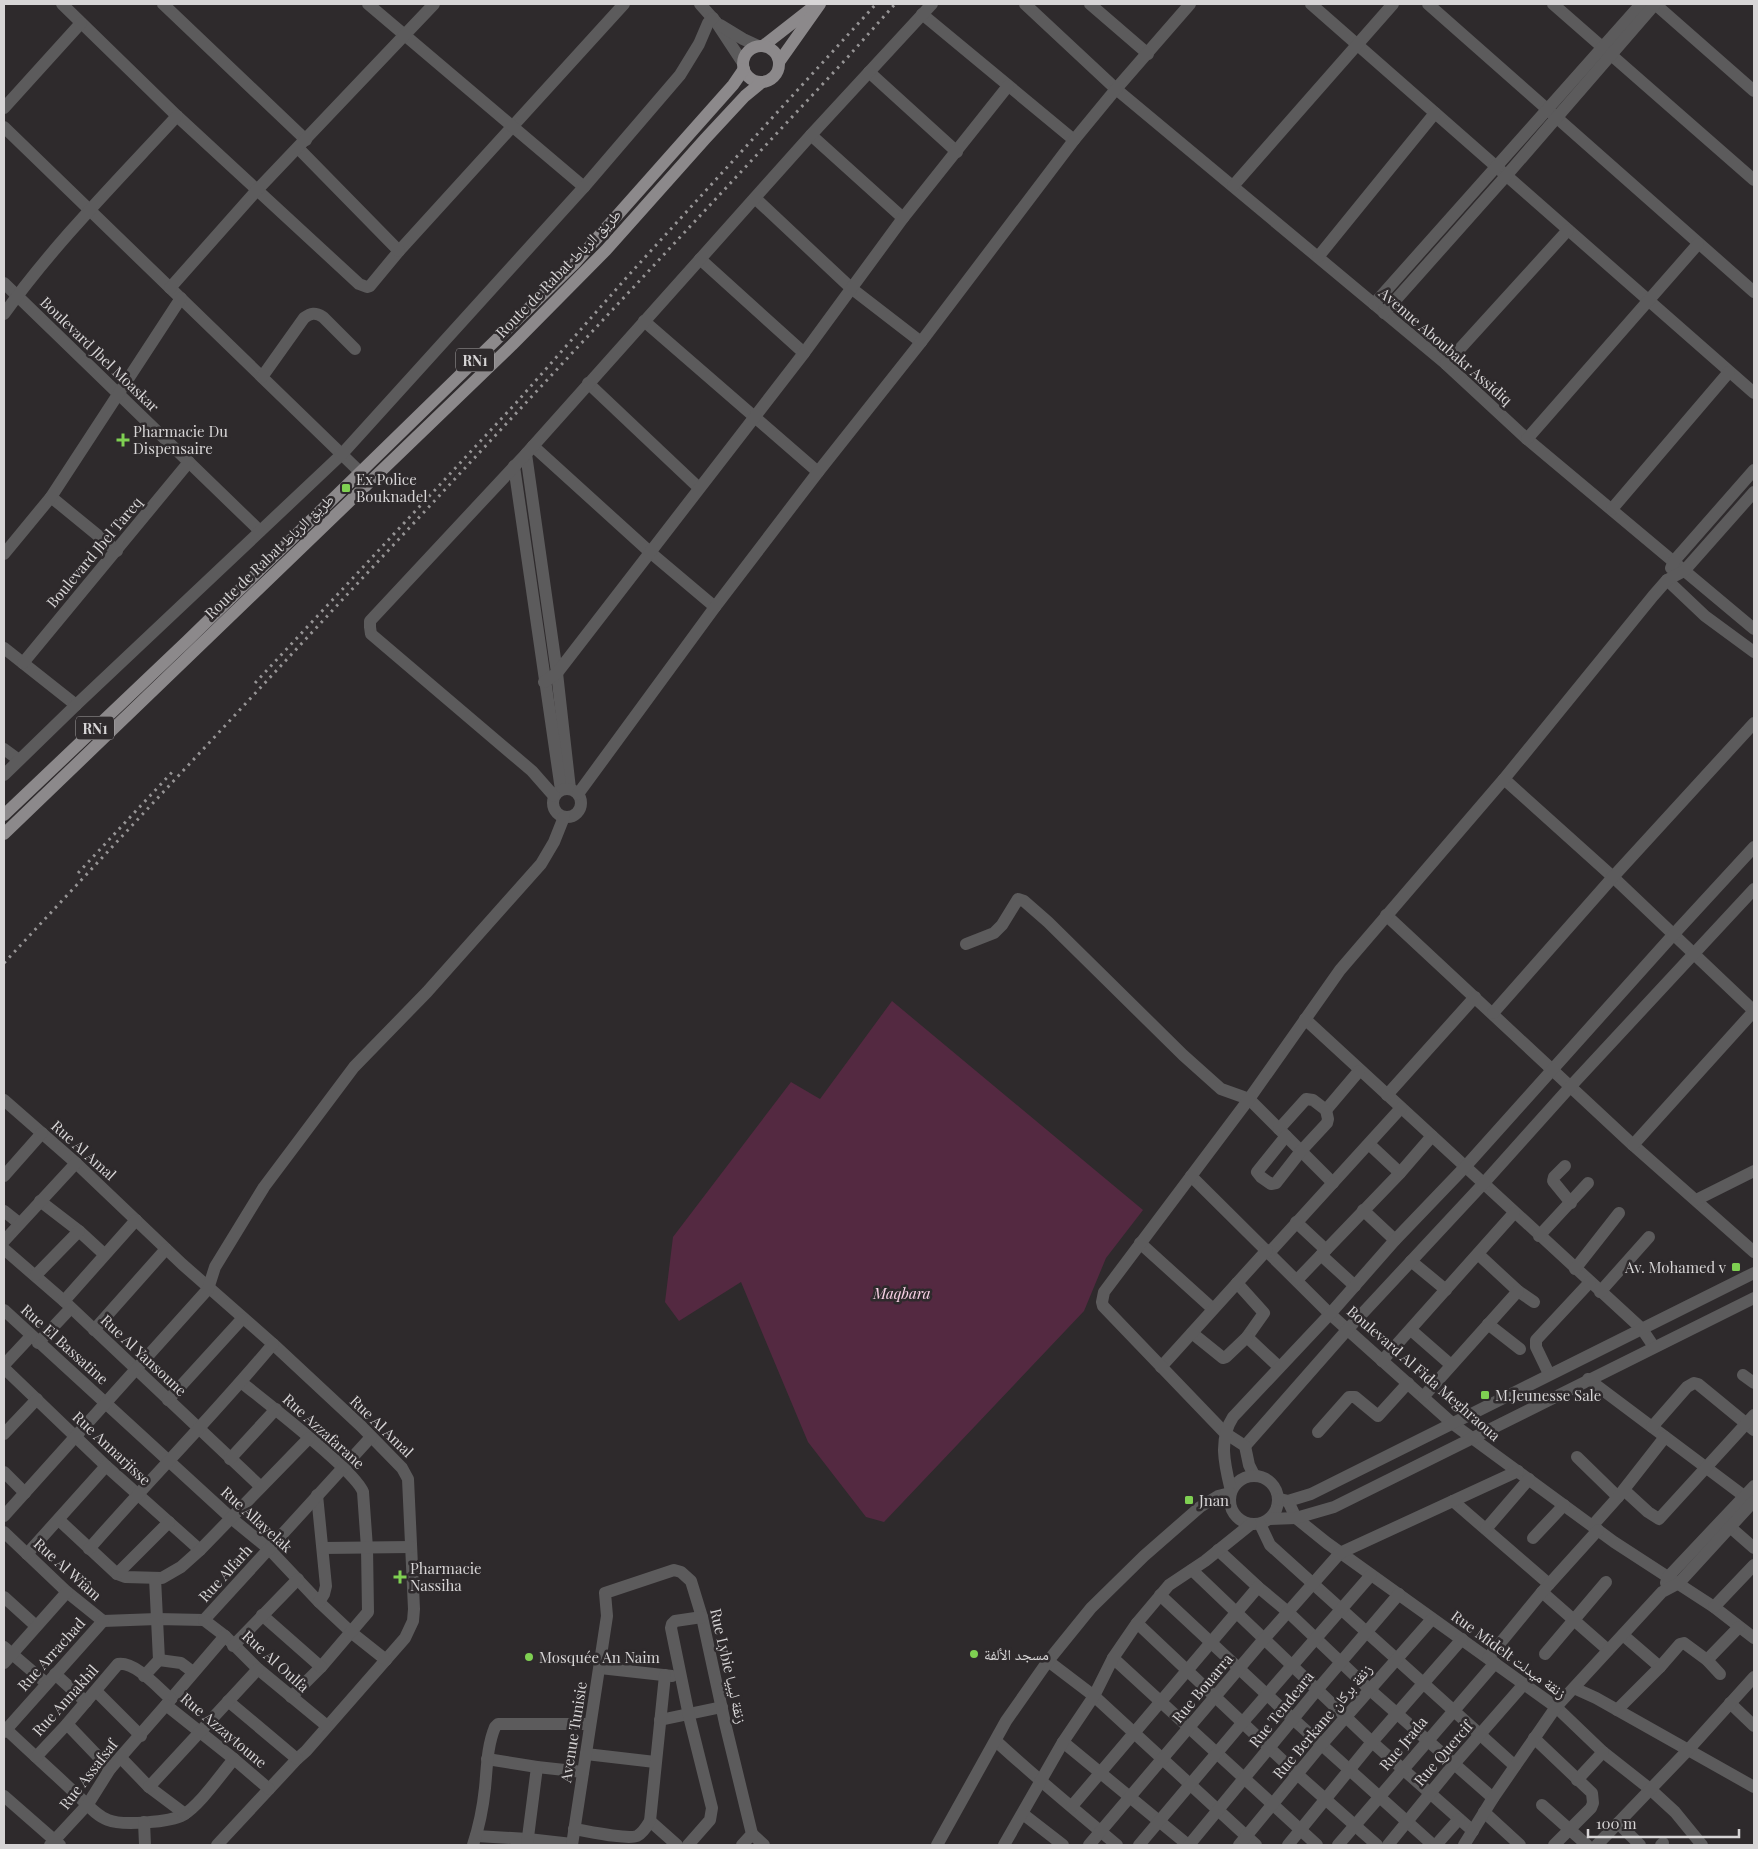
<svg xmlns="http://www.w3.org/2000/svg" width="1758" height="1849" font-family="'Playfair Display','Noto Naskh Arabic',serif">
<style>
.green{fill:#542941}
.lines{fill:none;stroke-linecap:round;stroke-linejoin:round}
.minor{stroke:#5c5b5c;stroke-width:12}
.major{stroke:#8c898b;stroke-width:12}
.rail{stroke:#969495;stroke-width:3;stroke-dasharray:2.5 5;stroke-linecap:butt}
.poi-dot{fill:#7fd052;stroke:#2e2a2c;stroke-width:2}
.labels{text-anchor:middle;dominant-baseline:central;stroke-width:5;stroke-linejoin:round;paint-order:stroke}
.shield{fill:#2e2a2c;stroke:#a4a2a3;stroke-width:1}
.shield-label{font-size:14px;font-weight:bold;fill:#d7d5d6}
.street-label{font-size:15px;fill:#d7d5d6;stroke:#2e2a2c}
.poi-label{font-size:15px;fill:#d7d5d6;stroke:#2e2a2c;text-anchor:start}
.park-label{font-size:15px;font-style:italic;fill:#fad3e7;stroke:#2e2a2c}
</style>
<rect width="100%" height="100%" fill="#2e2a2c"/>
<!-- green -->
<path class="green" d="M892,1001L1143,1210L1106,1258L1084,1311L884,1522L866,1517L808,1442L741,1282L679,1321L665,1302L673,1237L791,1082L820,1099Z"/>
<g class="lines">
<!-- minor -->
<g class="minor">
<path d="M62,4L177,116L359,284L367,287L370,286L399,251L624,4"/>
<path d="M163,4L306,140"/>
<path d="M368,4L584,187"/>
<path d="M700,4L716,22L743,63"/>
<path d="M1025,4L1116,89L1446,364L1527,439L1754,629"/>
<path d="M1090,4L1148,54"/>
<path d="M1311,4L1754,393"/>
<path d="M1428,4L1754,292"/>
<path d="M1553,4L1754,180"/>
<path d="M1655,4L1754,91"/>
<path d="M922,14L1074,140"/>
<path d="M720,25L743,39L758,46"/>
<path d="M869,72L957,152"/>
<path d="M4,108L81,23"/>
<path d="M4,127L360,472"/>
<path d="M811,135L903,218"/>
<path d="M298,148L399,251"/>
<path d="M1233,186L1393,4"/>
<path d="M755,198L851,288L921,342"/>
<path d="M1318,257L1435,113"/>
<path d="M700,259L804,353"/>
<path d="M4,283L260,531"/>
<path d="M170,288L257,190L434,4"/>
<path d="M1374,304L1641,4"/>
<path d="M1384,313L1506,176L1655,4"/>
<path d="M4,314C54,244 118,180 177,116"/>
<path d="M644,321L818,472"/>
<path d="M1446,364L1568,230"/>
<path d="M262,377L304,318C311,313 315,312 323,317L355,349"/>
<path d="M588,383L699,488"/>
<path d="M1527,439L1698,244"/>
<path d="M533,446L651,553L715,607"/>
<path d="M526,454L557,673L570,789"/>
<path d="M514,466L561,790"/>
<path d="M51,497L117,551"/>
<path d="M1612,509L1729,372"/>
<path d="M4,554L51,497L181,298"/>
<path d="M1671,568L1674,561L1754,470"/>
<path d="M1667,580L1705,616L1754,652"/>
<path d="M4,648L76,705"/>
<path d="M23,663L189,462"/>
<path d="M544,682L557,673L804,353L903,218L1008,86"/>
<path d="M4,749L19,760"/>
<path d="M4,775L76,705L342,454L584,187L680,75L699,44L708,23L713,18"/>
<path d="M1504,779L1613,877L1754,1011"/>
<circle cx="567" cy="803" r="14"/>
<path d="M578,794L715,607L818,472L921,342L1074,140L1116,89L1190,4"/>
<path d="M554,796L532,771L371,634L370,627V621L526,454L811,135L932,4"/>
<path d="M1386,915L1633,1145L1754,1252"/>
<path d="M966,944L994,933L1002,925L1018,899L1024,901L1048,922L1183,1055L1221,1089L1249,1099L1333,1183"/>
<path d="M1493,1013L1613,877L1754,723"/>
<path d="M1305,1019L1642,1329L1654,1347"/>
<path d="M1387,1095L1475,997"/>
<path d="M4,1100L76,1163L182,1264L273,1344L361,1426L402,1468L408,1479L414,1609L413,1621L405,1638L306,1751L297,1759L217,1845"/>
<path d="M1279,1129L1306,1099L1313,1100L1326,1110L1359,1071"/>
<path d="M1286,1136L1257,1172L1261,1177L1271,1184L1276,1183L1301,1151L1327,1123L1328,1119L1326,1110"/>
<path d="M1369,1144L1400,1173"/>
<path d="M1633,1145L1754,1011"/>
<path d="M1565,1166L1554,1177L1553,1181L1571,1203"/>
<path d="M4,1176L42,1133"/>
<path d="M1191,1176L1330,1314L1453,1424L1614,1542L1714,1607L1754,1638"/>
<path d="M1696,1200L1754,1171"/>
<path d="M40,1201L79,1231L104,1254"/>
<path d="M1363,1210L1395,1240"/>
<path d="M4,1211L19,1223"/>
<path d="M1296,1222L1326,1250"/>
<path d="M1539,1236L1588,1183"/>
<path d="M4,1241L76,1163"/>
<path d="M1140,1243L1213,1309"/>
<path d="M4,1249L64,1301L261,1487"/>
<path d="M1269,1253L1401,1108"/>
<path d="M1478,1254L1518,1291L1534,1302"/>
<path d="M1321,1255L1355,1286"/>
<path d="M1411,1261L1446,1290"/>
<path d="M1575,1269L1619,1213"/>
<path d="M36,1275L79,1231"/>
<path d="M1297,1280L1400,1173L1432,1136"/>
<path d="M1237,1283L1264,1313L1247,1337L1279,1367"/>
<path d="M1600,1292L1649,1237"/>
<path d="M64,1301L136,1220"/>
<path d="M4,1310L231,1518L269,1549L319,1602L352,1633L386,1660"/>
<path d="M1488,1324L1520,1349"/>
<path d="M94,1330L166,1249"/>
<path d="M1411,1330L1451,1365"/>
<path d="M1192,1333L1223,1358L1226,1357L1247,1337"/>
<path d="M38,1343L70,1309"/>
<path d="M1382,1361L1514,1213"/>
<path d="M4,1365L31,1336"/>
<path d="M1161,1367L1267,1250"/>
<path d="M4,1368L106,1466L200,1550"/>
<path d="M1549,1374L1536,1347V1340L1590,1282"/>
<path d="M1743,1375L1754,1383"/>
<path d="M1588,1379L1744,1496"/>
<path d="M241,1382C263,1400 356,1471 363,1492L367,1548L368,1612L321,1667L291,1697"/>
<path d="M1424,1396L1518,1291"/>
<path d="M168,1400L242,1319"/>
<path d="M1652,1427L1687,1387L1694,1383L1698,1384L1754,1430"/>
<path d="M1318,1432L1349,1397H1355L1378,1416L1408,1383"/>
<path d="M4,1434L37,1399"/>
<path d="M1245,1446L1347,1330L1483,1184L1570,1087L1754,889"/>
<path d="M1577,1457L1618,1497"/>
<path d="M230,1459L276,1409"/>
<path d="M4,1472L25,1493"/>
<path d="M1254,1475L1249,1465L1245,1446L1225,1433L1103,1306L1102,1302L1104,1292L1249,1099L1340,970L1504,779L1653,596L1667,580L1684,571L1754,492"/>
<circle cx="1254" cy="1500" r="24"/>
<path d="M1624,1490L1648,1512L1659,1519L1754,1415"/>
<path d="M1231,1491C1225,1466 1218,1440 1233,1417L1330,1314L1395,1240L1465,1167L1673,935L1754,847"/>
<path d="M317,1495L326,1586L324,1594L319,1602"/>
<path d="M1278,1499L1288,1501L1311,1494L1754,1273"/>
<path d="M1288,1501L1296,1518L1327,1543L1556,1707L1603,1752L1650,1789L1675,1812L1702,1845"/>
<path d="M1453,1501L1549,1584"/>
<path d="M4,1516L208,1289L215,1267L264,1187L354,1067L427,992L541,864L554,842L564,817"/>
<path d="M1269,1519L1296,1518L1334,1507L1754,1298"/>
<path d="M59,1520L117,1574L125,1577L162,1578L181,1567L200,1550L309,1438"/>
<path d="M1260,1524L1270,1545L1515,1766"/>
<path d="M1593,1525L1618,1497L1665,1437"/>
<path d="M1730,1527L1754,1548"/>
<path d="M1486,1529L1529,1479"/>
<path d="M4,1532L67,1592L103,1621L157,1619L204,1620"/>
<path d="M1533,1538L1564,1505"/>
<path d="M323,1548L411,1547"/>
<path d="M89,1549C149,1480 214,1415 273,1344"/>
<path d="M1218,1550L1258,1587L1288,1612L1369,1689L1493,1798"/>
<path d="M27,1554L106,1466"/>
<path d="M1192,1570L1372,1742L1473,1831"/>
<path d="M117,1574L169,1522"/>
<path d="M1666,1583L1668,1577L1754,1486"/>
<path d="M1542,1592L1608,1650"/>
<path d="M1160,1595L1293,1719L1433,1845"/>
<path d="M4,1597L36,1626"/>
<path d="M1714,1607L1754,1565"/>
<path d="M262,1615L321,1667"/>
<path d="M204,1620L371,1437"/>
<path d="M204,1620L225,1636L258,1669L327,1726"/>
<path d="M1137,1623L1297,1774L1377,1845"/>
<path d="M1623,1635L1660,1667"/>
<path d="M233,1646L298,1579"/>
<path d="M4,1647L46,1683"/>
<path d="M1545,1654L1606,1582"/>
<path d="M1113,1658L1317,1845"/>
<path d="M1488,1658L1542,1592L1598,1530"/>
<path d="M159,1660L181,1663L193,1672"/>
<path d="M1707,1660L1739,1627"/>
<path d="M1048,1661L1094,1696L1256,1845"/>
<path d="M4,1663L67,1592"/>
<path d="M600,1668L672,1676"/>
<path d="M55,1674L86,1702"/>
<path d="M144,1676L159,1660L155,1578"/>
<path d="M1574,1688L1596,1698L1754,1787"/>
<path d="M96,1691L141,1736"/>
<path d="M171,1699L225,1636"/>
<path d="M228,1701L297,1759"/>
<path d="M1730,1703L1754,1726"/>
<path d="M1617,1710L1660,1667L1680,1644L1684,1643L1707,1660L1720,1674"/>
<path d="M660,1720L722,1707"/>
<path d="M67,1724L110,1769"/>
<path d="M6,1729C29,1751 53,1772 76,1794C85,1802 96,1816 108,1820C122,1826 171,1822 183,1815C200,1805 221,1774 234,1759"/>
<path d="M4,1732L103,1621"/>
<path d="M1534,1738L1592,1793L1593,1803L1591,1808L1554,1845"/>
<path d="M996,1741C1035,1777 1076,1811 1117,1845"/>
<path d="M1063,1742L1188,1845"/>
<path d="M586,1754L655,1762"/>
<path d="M36,1757L67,1724L118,1664C135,1661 158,1688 171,1699L166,1705L234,1759L269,1789"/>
<path d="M121,1758L149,1787L185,1814"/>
<path d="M487,1759L537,1767L583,1772"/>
<path d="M1577,1780L1603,1752"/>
<path d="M149,1787L258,1669"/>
<path d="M4,1796L60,1845"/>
<path d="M1542,1805L1587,1845"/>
<path d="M1072,1806L1258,1587"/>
<path d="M1484,1812L1520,1845"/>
<path d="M1023,1814L1063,1845"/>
<path d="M650,1821L677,1845"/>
<path d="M144,1822L145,1845"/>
<path d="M1618,1823L1640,1845"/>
<path d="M574,1829C587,1831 627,1840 637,1836C643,1833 647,1826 650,1821L665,1675"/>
<path d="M752,1834L764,1845"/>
<path d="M476,1836L528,1839L572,1844"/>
<path d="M50,1845L88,1804L110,1769L166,1705"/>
<path d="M473,1845C479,1827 483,1807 485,1788C487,1768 487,1746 495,1727L498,1724H589"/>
<path d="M527,1845L537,1767"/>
<path d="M572,1845L607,1616L605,1593L674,1570L681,1572L691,1581L702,1617L725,1723L752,1834L742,1845"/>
<path d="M688,1845L710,1820L712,1808L689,1716L671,1628L672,1624L675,1621L702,1617"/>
<path d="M937,1845L1006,1721L1048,1661L1091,1608L1144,1556L1200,1507L1218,1496L1230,1493"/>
<path d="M1004,1845L1063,1742L1094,1696L1113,1658L1137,1623L1169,1585L1205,1561L1251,1524"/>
<path d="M1089,1845L1264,1639L1340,1553L1518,1471"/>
<path d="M1139,1845L1243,1722L1371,1575"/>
<path d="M1189,1845L1317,1690L1399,1594"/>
<path d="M1239,1845L1322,1744L1432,1619"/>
<path d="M1288,1845L1372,1742L1462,1639"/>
<path d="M1338,1845L1495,1663"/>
<path d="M1388,1845L1454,1764L1524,1684"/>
<path d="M1436,1845L1459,1819"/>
<path d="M1464,1845L1493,1798L1556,1707L1662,1592L1679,1583L1754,1501"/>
<path d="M1597,1845L1689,1749L1754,1677"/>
<path d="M1661,1845L1663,1843"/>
</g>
<!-- major -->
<g class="major">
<path d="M763,46L813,7"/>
<circle cx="761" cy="64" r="18"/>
<path d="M779,62L820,4"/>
<path d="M4,815L187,641L574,264L733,85L744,69"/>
<path d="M4,834L512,345L606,250L705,139L745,96L762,82"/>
</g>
<!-- rail -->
<g class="rail">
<path d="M255,683L516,403L627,277L876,4"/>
<path d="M78,873L175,769"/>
<path d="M4,963L847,58L895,4"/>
</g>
</g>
<!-- markers -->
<g class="poi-dot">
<path d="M120.5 432.5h5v5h5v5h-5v5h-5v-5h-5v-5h5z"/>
<rect x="341" y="483" width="10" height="10" rx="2.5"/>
<rect x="1731" y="1262" width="10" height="10" rx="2.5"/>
<rect x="1480" y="1390" width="10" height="10" rx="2.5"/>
<rect x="1184" y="1495" width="10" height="10" rx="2.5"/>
<path d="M397.5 1569.5h5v5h5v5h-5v5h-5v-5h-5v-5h5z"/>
<circle cx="974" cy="1654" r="5"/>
<circle cx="529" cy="1657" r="5"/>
</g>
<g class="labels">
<!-- shield labels -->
<g class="shield">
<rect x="456" y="348.5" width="38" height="23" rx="4"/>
<rect x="76" y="716.5" width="38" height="23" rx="4"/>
</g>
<g class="shield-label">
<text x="475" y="360">RN1</text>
<text x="95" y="728">RN1</text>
</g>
<!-- street labels -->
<g class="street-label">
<text transform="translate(558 273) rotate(-46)">Route de Rabat طريق الرباط</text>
<text transform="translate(1446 346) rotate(41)">Avenue Aboubakr Assidiq</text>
<text transform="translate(100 354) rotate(44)">Boulevard Jbel Moaskar</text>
<text transform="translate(94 552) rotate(-50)">Boulevard Jbel Tareq</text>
<text transform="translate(269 556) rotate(-44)">Route de Rabat طريق الرباط</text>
<text transform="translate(84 1150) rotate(42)">Rue Al Amal</text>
<text transform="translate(65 1344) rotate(42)">Rue El Bassatine</text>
<text transform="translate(144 1355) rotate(43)">Rue Al Yansoune</text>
<text transform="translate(1424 1373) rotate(41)">Boulevard Al Fida Meghraoua</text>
<text transform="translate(382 1426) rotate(44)">Rue Al Amal</text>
<text transform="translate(324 1431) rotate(42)">Rue Azzafarane</text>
<text transform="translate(112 1448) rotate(43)">Rue Annarjisse</text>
<text transform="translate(257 1519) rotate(42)">Rue Allayelak</text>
<text transform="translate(68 1569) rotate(42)">Rue Al Wiâm</text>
<text transform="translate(225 1573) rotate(-48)">Rue Alfarh</text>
<text transform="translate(51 1654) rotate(-48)">Rue Arrachad</text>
<text transform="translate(1509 1654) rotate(36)">Rue Midelt زنقة ميدلت</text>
<text transform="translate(276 1661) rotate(42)">Rue Al Oulfa</text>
<text transform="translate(729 1666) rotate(77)">Rue Lybie زنقة ليبيا</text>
<text transform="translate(1202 1688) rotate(-50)">Rue Bouarra</text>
<text transform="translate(65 1700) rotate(-48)">Rue Annakhil</text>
<text transform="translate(1281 1709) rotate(-51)">Rue Tendeara</text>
<text transform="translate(1322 1721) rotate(-50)">Rue Berkane زنقة بركان</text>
<text transform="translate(224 1730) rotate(40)">Rue Azzaytoune</text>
<text transform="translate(573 1732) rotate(-81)">Avenue Tunisie</text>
<text transform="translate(1403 1743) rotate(-50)">Rue Jrada</text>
<text transform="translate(1443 1753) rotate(-49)">Rue Quercif</text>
<text transform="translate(88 1774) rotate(-52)">Rue Assafsaf</text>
</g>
<!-- poi labels -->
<g class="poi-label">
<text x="133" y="431">Pharmacie Du<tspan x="133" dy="17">Dispensaire</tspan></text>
<text x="356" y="479">Ex Police<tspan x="356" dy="17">Bouknadel</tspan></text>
<text x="1726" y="1267" text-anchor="end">Av. Mohamed v</text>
<text x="1495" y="1395">M.Jeunesse Sale</text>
<text x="1199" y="1500">Jnan</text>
<text x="410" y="1568">Pharmacie<tspan x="410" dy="17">Nassiha</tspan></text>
<text x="984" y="1654">مسجد الألفة</text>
<text x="539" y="1657">Mosquée An Naim</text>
</g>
<!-- park labels -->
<g class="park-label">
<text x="902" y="1293">Maqbara</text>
</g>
</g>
<!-- border -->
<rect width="1758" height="1849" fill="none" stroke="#d7d5d6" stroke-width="10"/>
<!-- scale -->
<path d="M1588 1829v8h151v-8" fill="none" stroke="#d7d5d6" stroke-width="2.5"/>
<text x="1596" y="1829" font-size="15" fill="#d7d5d6" stroke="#2e2a2c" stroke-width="4" paint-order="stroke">100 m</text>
</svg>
